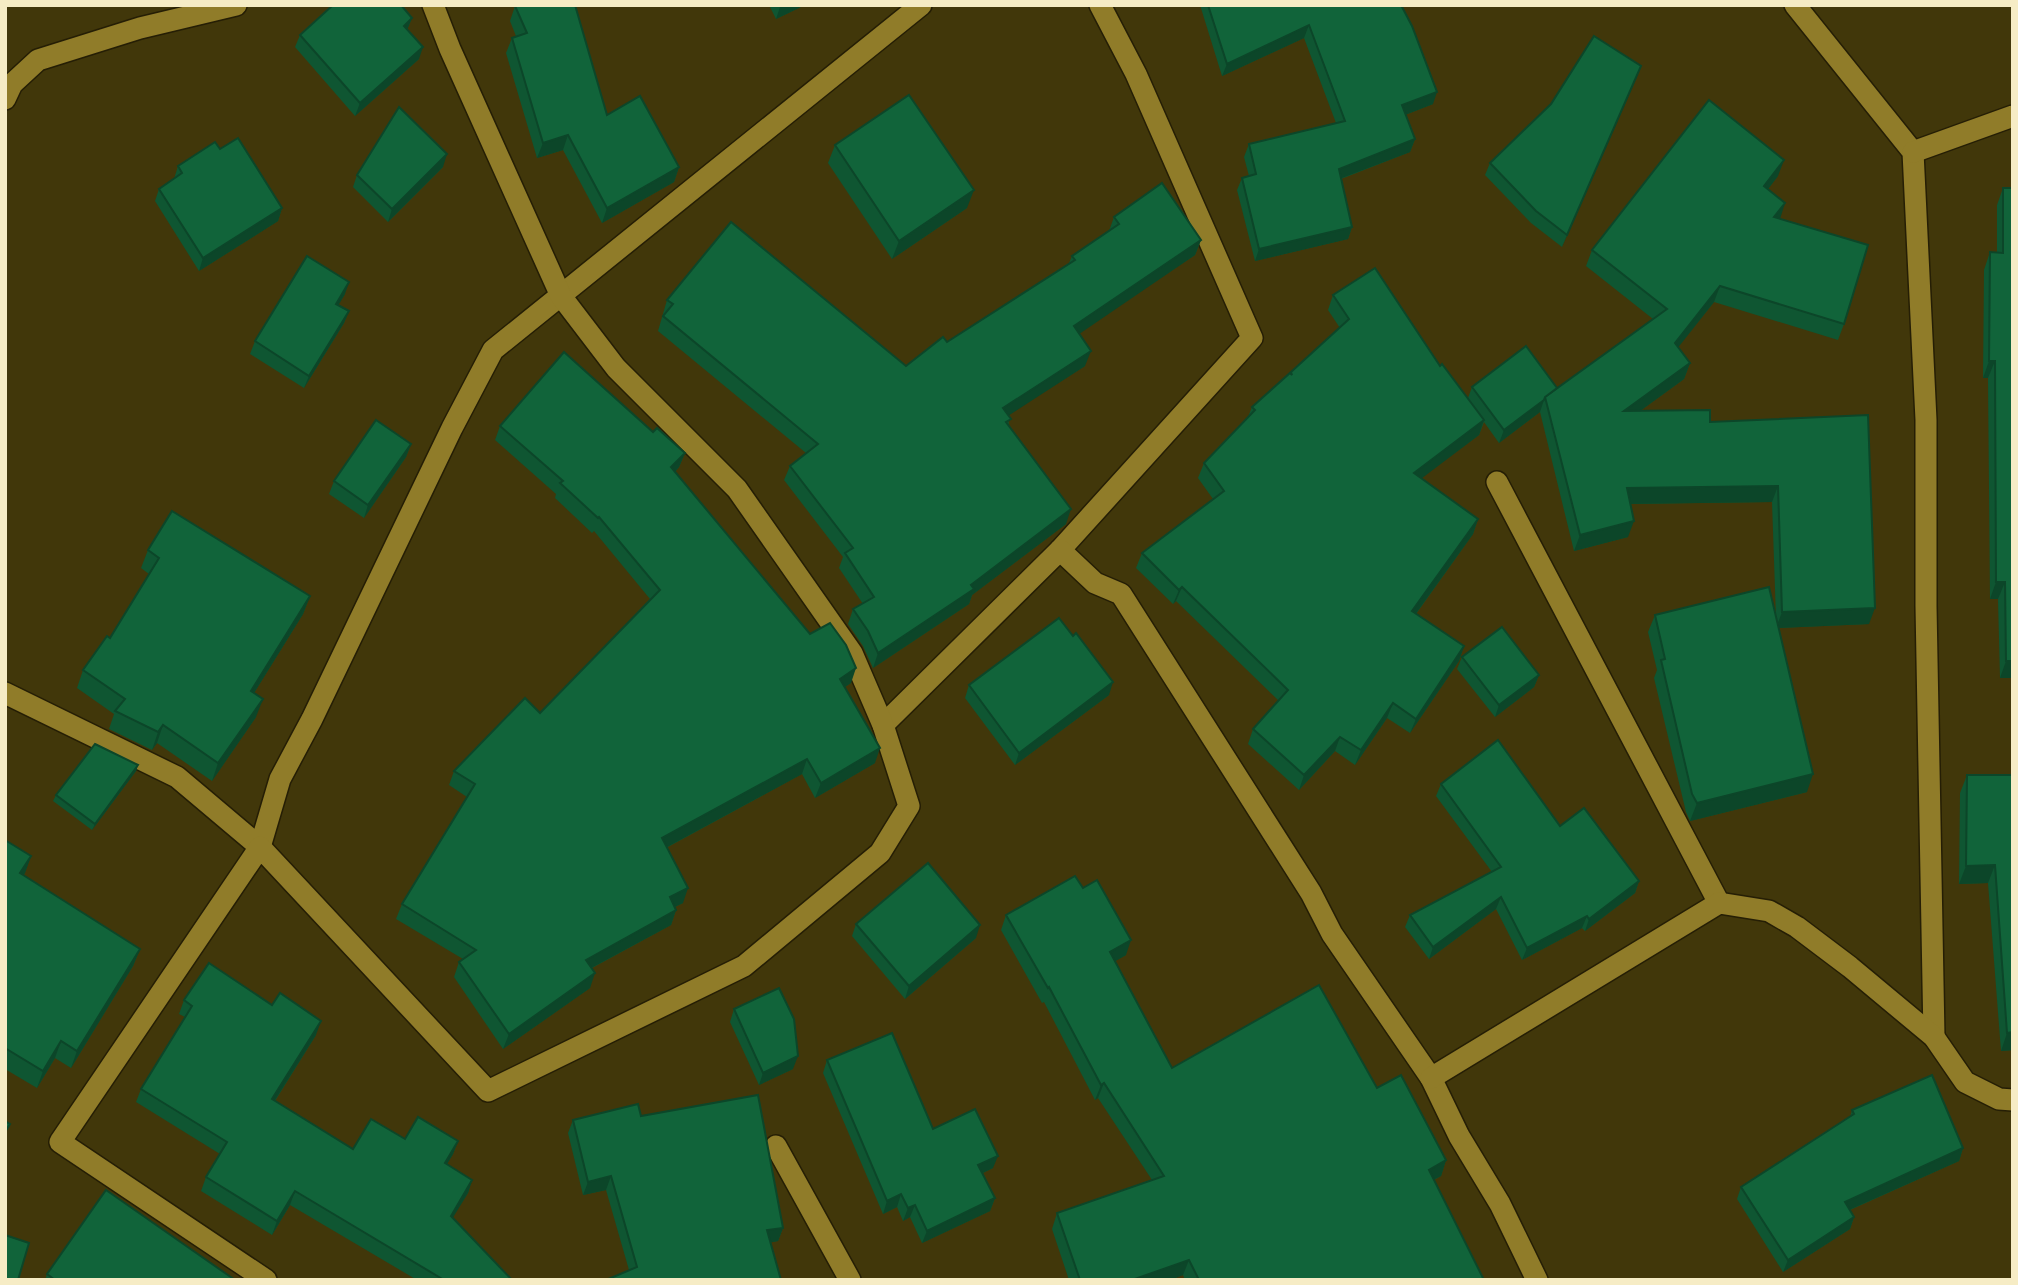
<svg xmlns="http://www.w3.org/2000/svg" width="2018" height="1285" font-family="'Noto Sans',sans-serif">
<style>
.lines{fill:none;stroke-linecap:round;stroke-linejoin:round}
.street-casing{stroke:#251e05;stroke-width:24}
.street{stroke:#907c29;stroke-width:21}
.wall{fill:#0f5632}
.shaded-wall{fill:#0c4629}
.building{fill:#11643a;stroke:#0c4629;stroke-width:2}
</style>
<rect width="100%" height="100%" fill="#41370a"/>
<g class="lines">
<!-- street casing -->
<g class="street-casing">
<g id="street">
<path d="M1795,5L1913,152L1926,420V606L1934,1037"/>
<path d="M5,99L12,84L38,60L140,28L236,5"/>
<path d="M1913,152L2013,116"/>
<path d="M1497,482L1719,903"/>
<path d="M1060,550L1252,338L1136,74L1100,5"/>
<path d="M5,693L177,777L260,847L280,779L312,719L452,428L493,350L921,5"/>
<path d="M883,725L1060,550L1095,583L1121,594L1311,893L1332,934L1431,1078L1459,1136L1500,1204L1537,1280"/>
<path d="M1431,1078L1719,903L1769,911L1797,927L1850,967L1934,1037L1965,1082L1999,1099L2013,1100"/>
<path d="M776,1146L850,1280"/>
<path d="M266,1280L60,1142L260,847L488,1091L744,966L880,853L909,806L883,725L852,653L737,489L616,368L561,296L450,49L433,5"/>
</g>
</g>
<!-- street -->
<use href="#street" class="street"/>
</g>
<!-- wall -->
<g class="wall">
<path d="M769,5H805L776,19Z"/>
<path d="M1200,5H1401L1433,104L1405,115L1415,139L1410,152L1341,179L1352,227L1348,239L1255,261L1237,190L1242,178L1249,176L1244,157L1249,144L1336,123L1304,38L1222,76Z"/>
<path d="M515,6L607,115L679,167L674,182L602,223L563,150L537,158L506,53L512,38L516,36L510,21Z"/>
<path d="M412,18L407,30L419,59L355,116L295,47L300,35Z"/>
<path d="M1636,79L1562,247L1531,223L1485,175L1490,163Z"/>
<path d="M835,145L967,208L892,259L828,163Z"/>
<path d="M220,149L282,208L278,221L199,271L155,201L159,189L174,179L178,166Z"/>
<path d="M443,167L388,222L353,187L357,175Z"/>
<path d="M1778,176L1768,189L1779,219L1844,324L1838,340L1714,302L1678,347L1690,363L1684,379L1640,411L1710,422L1868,415L1869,624L1778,628L1807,792L1690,821L1686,812L1654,678L1657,670L1648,632L1655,615L1776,618L1772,502L1630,504L1628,537L1574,551L1540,412L1499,443L1484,422L1479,435L1421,478L1478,519L1473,534L1416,614L1464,646L1459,661L1410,733L1387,718L1355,765L1335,751L1299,790L1248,744L1253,729L1279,701L1176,601L1173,604L1136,568L1142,553L1213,499L1198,478L1204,463L1248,417L1252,407L1340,328L1328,310L1333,295L1440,366L1468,398L1472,387L1557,388L1653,319L1586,266L1592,250Z"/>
<path d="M2003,188L2013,678H2000L1998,599H1990L1988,378H1983L1984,270L1990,252L1997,253V205Z"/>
<path d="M1114,217L1201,240L1195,255L1079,333L1085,366L1008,415L1009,425L1066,524L972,595L969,604L873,668L863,646L848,624L853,609L863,604L839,568L843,557L784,480L790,466L806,453L658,331L667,300L906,366L947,342L1069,263L1072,256L1109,231Z"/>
<path d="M345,294L338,305L349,311L344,323L304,388L250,354L255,341Z"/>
<path d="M500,426L653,432L685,453L679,467L675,472L851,683L845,687L875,763L815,798L802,774L666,848L683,903L675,907L676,910L671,925L592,968L590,988L503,1049L454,977L459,962L463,959L396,919L402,904L467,797L449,785L454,771L540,713L650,599L594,531L592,533L555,498L556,494L495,440Z"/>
<path d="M411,444L406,457L364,518L329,494L334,481Z"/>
<path d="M148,550L310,596L303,614L254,693L256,717L212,781L157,743L152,750L109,729L114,714L77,688L83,670L110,638L149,574L141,568Z"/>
<path d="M1073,636L1109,695L1015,765L965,698L969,685Z"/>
<path d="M1462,657L1539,675L1534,687L1495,717L1457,669Z"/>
<path d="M138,765L136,771L92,830L53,801L56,795Z"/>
<path d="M1967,775H2013V1050L2001,1051L1988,883L1959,884L1960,793Z"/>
<path d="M1441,784L1560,826L1639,881L1635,893L1585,931L1582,928L1522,960L1496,909L1429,959L1405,927L1410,915L1492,872L1436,796Z"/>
<path d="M5,840L31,856L24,875L140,949L133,966L71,1068L55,1058L37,1088L5,1069Z"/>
<path d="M1006,915L1126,955L1115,961L1172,1068L1377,1088L1446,1160L1441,1176L1434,1180L1484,1280H1185L1183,1275L1170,1280H1069L1052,1229L1057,1213L1152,1180L1098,1098L1095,1100L1044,1002L1042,1003L1001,930Z"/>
<path d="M856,924L976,938L905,999L852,936Z"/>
<path d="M184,1000L316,1035L275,1101L353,1149L405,1139L458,1141L453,1154L447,1164L472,1180L468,1193L452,1218L512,1280H417L290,1205L272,1235L201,1191L206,1177L220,1154L136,1102L141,1089L185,1017L179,1014Z"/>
<path d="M734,1009L793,1069L759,1085L730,1022Z"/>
<path d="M827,1060L993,1168L983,1173L995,1198L990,1211L922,1243L910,1217L903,1221L897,1207L883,1214L823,1073Z"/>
<path d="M1852,1110L1963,1148L1959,1161L1850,1210L1854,1217L1850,1229L1783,1272L1737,1199L1741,1187L1850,1117Z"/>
<path d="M641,1116L783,1228L778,1241L629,1270L606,1190L583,1195L568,1133L573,1120Z"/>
<path d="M47,1274L235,1280H45Z"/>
</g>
<!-- shaded-wall -->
<g class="shaded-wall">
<path d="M783,5H805L776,19L780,7Z"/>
<path d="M412,18L407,30L404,26Z"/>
<path d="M1309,25L1304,38L1222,76L1227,64Z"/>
<path d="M423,47L419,59L355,116L360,103Z"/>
<path d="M1641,66L1636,79L1562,247L1567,235Z"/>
<path d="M1437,92L1433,104L1397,118L1402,105Z"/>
<path d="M568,135L563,150L537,158L543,143Z"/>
<path d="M1415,139L1410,152L1334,181L1339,169Z"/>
<path d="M447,154L443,167L388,222L392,209Z"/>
<path d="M1784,160L1778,176L1758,202L1764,186Z"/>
<path d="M679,167L674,182L602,223L607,208Z"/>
<path d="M974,190L967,208L892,259L899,241Z"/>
<path d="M1785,203L1780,219L1774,217Z"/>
<path d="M282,208L278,221L199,271L203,258Z"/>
<path d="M1352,227L1348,239L1255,261L1259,249Z"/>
<path d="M1201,240L1195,255L1069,341L1074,326Z"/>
<path d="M349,282L345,294L332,316L336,304Z"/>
<path d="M1720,286L1714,302L1669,359L1675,343Z"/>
<path d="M349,311L344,323L304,388L309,376Z"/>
<path d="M1091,351L1085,366L997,423L1003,408Z"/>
<path d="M1989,361H1995L1988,378H1983Z"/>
<path d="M1690,363L1684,379L1618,427L1624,411Z"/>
<path d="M1544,400L1540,412L1499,443L1504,430Z"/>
<path d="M1484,420L1479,435L1409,488L1414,473Z"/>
<path d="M411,444L406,457L364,518L368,505Z"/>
<path d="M685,453L679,467L666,482L671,467Z"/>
<path d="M1778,486L1772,502L1621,504L1627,488Z"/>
<path d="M1071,509L1066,524L972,595L969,604L873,668L878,653L971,585Z"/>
<path d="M1478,519L1473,534L1407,626L1412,611Z"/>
<path d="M1634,521L1628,537L1574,551L1580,535Z"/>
<path d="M1996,582H2005L1998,599H1990Z"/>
<path d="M1182,587L1176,601L1173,604L1179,590Z"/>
<path d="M310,596L303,614L244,709L251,691Z"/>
<path d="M1875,608L1869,624L1776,628L1782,612Z"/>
<path d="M1464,646L1459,661L1410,733L1416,719Z"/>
<path d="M2006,661H2013V678H2000Z"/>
<path d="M856,668L851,683L835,693L840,679Z"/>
<path d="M1539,675L1534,687L1495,717L1499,705Z"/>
<path d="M1113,682L1109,695L1015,765L1019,753Z"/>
<path d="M263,699L256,717L212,781L218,763Z"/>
<path d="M1393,703L1387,718L1355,765L1361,750Z"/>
<path d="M163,725L157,743L152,750L158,732Z"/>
<path d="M1340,737L1335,751L1299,790L1304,775Z"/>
<path d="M880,748L875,763L815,798L821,783Z"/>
<path d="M807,759L802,774L656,853L662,838Z"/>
<path d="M138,765L136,771L92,830L95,824Z"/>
<path d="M1813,774L1807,792L1690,821L1697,803Z"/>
<path d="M31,856L25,873L14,890L20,873Z"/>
<path d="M1995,865L1988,883L1959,884L1966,866Z"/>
<path d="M1639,881L1635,893L1585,931L1589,919Z"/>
<path d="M688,888L683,903L664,912L670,897Z"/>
<path d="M1501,897L1496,909L1429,959L1433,947Z"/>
<path d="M676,910L671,925L580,974L586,960Z"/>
<path d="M1587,916L1582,928L1522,960L1527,948Z"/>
<path d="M980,925L976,938L905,999L909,986Z"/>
<path d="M1131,940L1126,955L1105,967L1110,952Z"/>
<path d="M140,949L133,966L71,1068L77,1051Z"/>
<path d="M595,973L590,988L503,1049L509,1034Z"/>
<path d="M321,1021L316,1035L267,1113L272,1099Z"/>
<path d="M2013,1032V1050L2001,1051L2007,1033Z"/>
<path d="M61,1041L55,1058L37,1088L43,1071Z"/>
<path d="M798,1056L793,1069L759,1085L763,1073Z"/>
<path d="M1104,1083L1098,1098L1095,1100L1101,1085Z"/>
<path d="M458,1141L453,1154L440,1176L445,1163Z"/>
<path d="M1963,1148L1959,1161L1840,1214L1845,1202Z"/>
<path d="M998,1156L993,1168L974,1177L978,1165Z"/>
<path d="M1446,1160L1441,1176L1423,1185L1429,1170Z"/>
<path d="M611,1176L606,1190L583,1195L588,1182Z"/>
<path d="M472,1180L468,1193L446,1229L451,1216Z"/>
<path d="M295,1191L290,1205L272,1235L277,1221Z"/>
<path d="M901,1194L897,1207L883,1214L887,1201Z"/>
<path d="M995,1198L990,1211L922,1243L927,1231Z"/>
<path d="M915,1205L910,1217L903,1221L908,1208Z"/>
<path d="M1854,1217L1850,1229L1783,1272L1788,1260Z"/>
<path d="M783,1228L778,1241L762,1244L767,1230Z"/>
<path d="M1189,1260L1183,1275L1170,1280H1132Z"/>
</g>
<!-- building -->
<g class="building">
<path d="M333,5H401L412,18L404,26L423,47L360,103L300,35Z"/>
<path d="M517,5H575L607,115L640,96L679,167L607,208L568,135L543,143L512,38L527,33L515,6Z"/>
<path d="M1208,5H1401L1412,26L1437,92L1402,105L1415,139L1339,169L1352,227L1259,249L1242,178L1256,174L1249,144L1345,121L1309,25L1227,64Z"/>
<path d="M1594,36L1641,66L1567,235L1536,211L1490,163L1551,104Z"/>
<path d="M909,95L974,190L899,241L835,145Z"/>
<path d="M1709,100L1784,160L1764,186L1785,203L1774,217L1868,245L1844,324L1720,286L1675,343L1690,363L1624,411L1710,410V422L1868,415L1875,608L1782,612L1778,486L1627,488L1634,521L1580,535L1545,397L1667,309L1592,250Z"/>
<path d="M399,107L447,154L392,209L357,175Z"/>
<path d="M238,138L282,208L203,258L159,189L182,173L178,166L215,142L220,149Z"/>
<path d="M1162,183L1201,240L1074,326L1091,351L1003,408L1011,419L1006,422L1071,509L971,585L974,589L878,653L868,631L853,609L874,597L845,553L853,548L790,466L818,444L663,316L673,304L667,300L731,222L906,366L943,337L947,342L1075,260L1072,256L1119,224L1114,217Z"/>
<path d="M2003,188H2013V661H2006L2005,582H1996L1995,361H1989L1990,252L2003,253Z"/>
<path d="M307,256L349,282L336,304L349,311L309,376L255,341Z"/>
<path d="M1375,268L1440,366L1442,364L1484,420L1414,473L1478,519L1412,611L1464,646L1416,719L1393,703L1361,750L1340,737L1304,775L1253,729L1288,690L1182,587L1179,590L1142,553L1224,491L1204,463L1255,410L1252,407L1290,373L1292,375L1291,372L1349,319L1333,295Z"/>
<path d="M1526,346L1557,388L1545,397L1544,400L1504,430L1472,387Z"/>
<path d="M564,352L653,432L657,428L685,453L671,467L810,634L830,623L846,645L856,668L840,679L880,748L821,783L807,759L662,838L688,888L670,897L676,910L586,960L595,973L509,1034L459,962L476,950L402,904L475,784L454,771L525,698L540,713L660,590L599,517L598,518L560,483L563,481L500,426Z"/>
<path d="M376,420L411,444L368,505L334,481Z"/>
<path d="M172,511L310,596L251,691L263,699L218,763L163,725L158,732L115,711L125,699L83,670L107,636L110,638L159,558L148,550Z"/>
<path d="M1769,587L1813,774L1697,803L1692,794L1661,660L1665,659L1655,615Z"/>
<path d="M1059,618L1073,636L1076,633L1113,682L1019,753L969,685Z"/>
<path d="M1502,627L1539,675L1499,705L1462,657Z"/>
<path d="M1498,740L1560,826L1584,808L1639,881L1589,919L1587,916L1527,948L1501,897L1433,947L1410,915L1501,867L1441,784Z"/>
<path d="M95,744L138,765L95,824L56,795Z"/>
<path d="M1967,775H2013V1032L2007,1033L1995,865L1966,866Z"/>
<path d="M5,840L31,856L20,873L140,949L77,1051L61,1041L43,1071L5,1048Z"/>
<path d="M928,863L980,925L909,986L856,924Z"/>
<path d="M1075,876L1083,888L1097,880L1131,940L1110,952L1172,1068L1319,985L1377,1088L1401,1075L1446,1160L1429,1170L1484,1280H1199L1189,1260L1132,1280H1080L1057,1213L1164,1176L1104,1083L1101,1085L1049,987L1048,988L1006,915Z"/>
<path d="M209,963L272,1005L280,993L321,1021L272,1099L353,1149L371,1119L405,1139L418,1117L458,1141L445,1163L472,1180L451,1216L512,1280H444L295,1191L277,1221L206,1177L227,1142L141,1089L192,1006L184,1000Z"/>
<path d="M779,988L794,1019L798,1056L763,1073L734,1009Z"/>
<path d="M892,1033L933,1129L975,1109L998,1156L978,1165L995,1198L927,1231L915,1205L908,1208L901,1194L887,1201L827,1060Z"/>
<path d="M1932,1075L1963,1148L1845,1202L1854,1217L1788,1260L1741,1187L1854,1114L1852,1110Z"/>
<path d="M758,1095L783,1228L767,1230L781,1280H606L637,1267L611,1176L588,1182L573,1120L638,1104L641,1116Z"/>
<path d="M5,1121L10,1124L5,1132Z"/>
<path d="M106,1190L235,1280H55L47,1274Z"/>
<path d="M5,1235L29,1243L18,1280H5Z"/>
</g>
<!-- border -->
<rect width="2018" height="1285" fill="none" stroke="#f6ecc5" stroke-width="14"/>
</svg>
